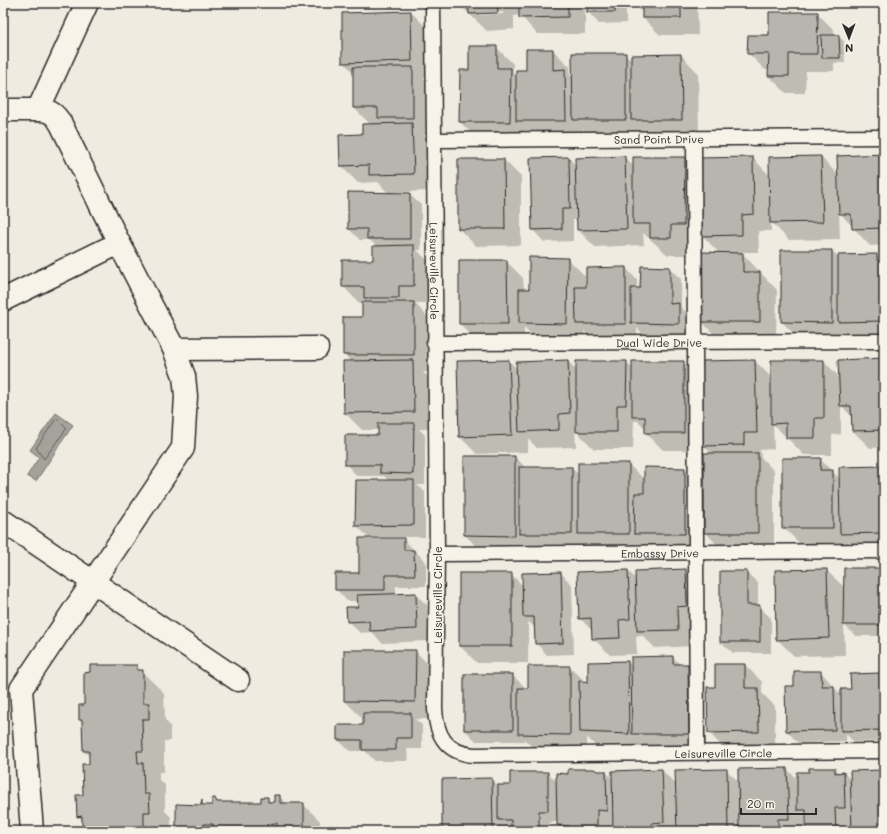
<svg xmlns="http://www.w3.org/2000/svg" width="887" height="834" font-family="Mali,sans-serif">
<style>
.water{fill:#a4a29a;stroke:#74726e}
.shadow{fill:#0003;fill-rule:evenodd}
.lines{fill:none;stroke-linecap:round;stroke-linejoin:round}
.shore{stroke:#5b5b57;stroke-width:1}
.building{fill:#b8b5ae;stroke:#2b2b2b}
.lane-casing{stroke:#2b2b2b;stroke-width:17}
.street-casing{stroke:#2b2b2b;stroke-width:25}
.lane{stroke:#f7f3e8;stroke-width:14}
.street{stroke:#f7f3e8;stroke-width:22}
.labels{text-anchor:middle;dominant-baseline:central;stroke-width:3.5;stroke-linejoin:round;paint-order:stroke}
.street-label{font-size:11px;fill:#2b2b2b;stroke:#f7f3e8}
</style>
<rect width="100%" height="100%" fill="#efebe0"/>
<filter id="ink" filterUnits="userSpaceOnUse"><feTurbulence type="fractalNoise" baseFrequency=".025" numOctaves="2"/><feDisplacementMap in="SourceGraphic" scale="8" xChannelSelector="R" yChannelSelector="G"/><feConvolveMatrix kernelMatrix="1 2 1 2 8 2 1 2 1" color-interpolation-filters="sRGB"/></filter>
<g filter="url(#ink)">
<!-- water -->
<path class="water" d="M56,413L73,425L36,481L27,476L39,457L30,450Z"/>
<!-- shadow -->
<g class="shadow">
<path d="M458,3H585V34H537L520,15L514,16V29L487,31ZM503,12V14L479,15L477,13Z"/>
<path d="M588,3H626V23L599,24L588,12Z"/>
<path d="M633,3H697L698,35H660L643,18V13Z"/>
<path d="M411,12L428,29L429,78H423L430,85V135H423L429,141L430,191L395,192V194H409L421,205V250H417L430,263V303H415L430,320L431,372H423L430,379L431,429H419L425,435V485H417L425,492V537H368L356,525L389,481L384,476H357L346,464L379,436V430H362L345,413L352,362L344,355L363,318V304H360L343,286L374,261L377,247L370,240H360L349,229L389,194L378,182L358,183L341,166L340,136L363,135L371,125L354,108V73L343,62Z"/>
<path d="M817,13L834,30V36H838L844,41L845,63H834V71H806L805,93H786L769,76V70H765L748,53L770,36Z"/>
<path d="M496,47L513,64V72L517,76L527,71L553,50L570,67V75L574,79L625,54L632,60L681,55L698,73L699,137H649L643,130V136L591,137L583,129V138H534L527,131V138L477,139L460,122L470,71Z"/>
<path d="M884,155V245L870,246L839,212L840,239L789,240L771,222V231H758L759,252H741L777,290L776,339H719L702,322L720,254L701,234L688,255H668L643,233L644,245L595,247L578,230V220H573V241L544,242L533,230L531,159L569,158L576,166L624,157L634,167L684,158L701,174L753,158L770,176L821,157L838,175Z"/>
<path d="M504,160L521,177V245L476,246L459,229Z"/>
<path d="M782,251H832L839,257L877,255L884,262V338L856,339L849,331V339H799L782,322Z"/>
<path d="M568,259L585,276V288L626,268L637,280V289H641L669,268L681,279V307L690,316V335H644L637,328V335H588L584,331V341L537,340L524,327V341H477L460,324L506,261L523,278L524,290L530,291Z"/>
<path d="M884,359V447L870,448L853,431L852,417L841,405V434L832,435V455H804L773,424L774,449L760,450L761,457L774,471V549L722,550L705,532L712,454L704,446L702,397L701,450H663L646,433V429L638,421H634L633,449H594L575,430L576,447L537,448L528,439V452L477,454L460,437L509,361L518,370L568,361L577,371L626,362L633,369L683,362L702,380L755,361L772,378L824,361L840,378Z"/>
<path d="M465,457H515L526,468H572L579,475L628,464L645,480L685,469L702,486L701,551L652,550L646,544V551H596L589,544V551H537L532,546V552H482L465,535Z"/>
<path d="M820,459L840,479L884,467V550H858L849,541V544H800L783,527Z"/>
<path d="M403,539L426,562V586H396V595L415,594L427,605L428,641L382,643L372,632L360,633L348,621L359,608V601H347L336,589L360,574Z"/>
<path d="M884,569V636H856L844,625L845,655L794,656L777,639L826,570L845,588Z"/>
<path d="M685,570L702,587L694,646L655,648L643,636H636L637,654L610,655L593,638L592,631L580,618L628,571L636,579Z"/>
<path d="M746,572L758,583V606L771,618V653H733L721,642Z"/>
<path d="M561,573L572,585L574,654L547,655L536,643L535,628L528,621V663H477L460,646V574H511L523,586Z"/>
<path d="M415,651L432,668L431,719H415L422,725V749H407L408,761H375L365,751H350L338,740L364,726V718H362L345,701Z"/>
<path d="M672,657L681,665H688L705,682L706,751H650L645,746V750L598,749L587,737V751H536L524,739V741H476L465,730L512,675L524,686V689H529L570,667L586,682L589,683L628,662L632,667Z"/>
<path d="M745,665L762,682V693L775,706V749L726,750L709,733L716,688Z"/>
<path d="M136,666L164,693L165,720L170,726V741H164V772H159V780L165,785V811L171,817V831H83V821L78,816L84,796L90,765V757L84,751L83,723L80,719L85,706ZM142,686H144V708H142Z"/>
<path d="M821,672L842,696L880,674L884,679V741L854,742L846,734V741L798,743L787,731L795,687Z"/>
<path d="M787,769L798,780L810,773L834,769L839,773H844L852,781L884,771V831H807V818L805,816V831H564L558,825V822H550V831H443V780L492,779L499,786H511L548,773L557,782L569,775L606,772L613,779L662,770L676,785L726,770L739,782V770Z"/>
<path d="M279,796L287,804H303L320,821V831H177L213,806L215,799L219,803H262L267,798L272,803H275Z"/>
</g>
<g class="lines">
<!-- shore -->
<path class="shore" d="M58,419L67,428L44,459L36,448L55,420Z"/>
</g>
<!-- building -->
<g class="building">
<path d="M468,3H497L498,13L469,14Z"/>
<path d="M519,3H568V17L519,18Z"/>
<rect x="587" y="3" width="28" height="9"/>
<rect x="642" y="3" width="39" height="15"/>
<path d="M411,11L412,61L342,63V13Z"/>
<path d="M769,12H818L817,54H789V76H768L769,54H747L748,35H769Z"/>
<path d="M821,35H839L840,58H822Z"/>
<path d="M469,46H497V68H511L510,122H459L460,70H469Z"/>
<path d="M526,49H553V70L565,69L566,121H516V70H526Z"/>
<path d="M572,53H626V120H573Z"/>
<path d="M681,54L682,120H631V55Z"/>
<path d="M353,67H413V118H378V108H353Z"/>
<path d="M412,123L414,174L369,175V165L340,166L339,135L362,134V124Z"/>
<path d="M884,154V228L852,229L851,214H839L837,156Z"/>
<path d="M625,156L627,229L577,230L575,158Z"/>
<path d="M821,156L823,222L770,223L769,157Z"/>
<path d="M569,157L570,209H562V229L532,230L530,158Z"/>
<path d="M633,157H685L684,225H671V238H650V224H633Z"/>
<path d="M753,157L754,214L742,215V235L701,236L699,158Z"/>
<path d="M458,159H504L505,229H458Z"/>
<path d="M348,192L410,193V239H367V229H348Z"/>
<path d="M414,245V286H399V298H364V287H342V260H373V246Z"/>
<path d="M781,250H832V323L781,322Z"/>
<path d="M701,252L743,253V272H760V322H701Z"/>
<path d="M877,254V261H884V321L838,322V255Z"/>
<path d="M529,257L568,258L567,324L519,323V289H529Z"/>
<path d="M459,260H507L508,324H459Z"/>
<path d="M641,266L670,267V304L679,303V324L631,323V288H640Z"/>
<path d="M626,267V324H576L575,287H586V268Z"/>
<path d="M362,302H414V355H343V317H362Z"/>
<path d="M884,358V430L852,431L851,406H840L838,360Z"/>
<path d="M413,360L414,412L344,413L343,361Z"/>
<path d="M509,360L512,435L459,437L457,361Z"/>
<path d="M568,360L570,413L559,414V430L519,432L516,362Z"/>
<path d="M755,360L757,433H744V445L703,446L700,361Z"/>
<path d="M771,360H824V418H815V438H786V423L771,424Z"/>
<path d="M576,361H627L626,405H617V432H576Z"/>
<path d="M632,361H684V433H645V417H632Z"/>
<path d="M378,423H414L413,474L380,473V465H345V435H378Z"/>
<rect x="704" y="453" width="54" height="80"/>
<path d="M464,456H515V536L464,535Z"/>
<path d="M782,458H821L820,470H833V528H782Z"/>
<rect x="578" y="463" width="51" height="71"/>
<path d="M884,466V533L840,534L839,467Z"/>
<rect x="519" y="467" width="53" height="67"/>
<path d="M644,467L685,468V534H634L635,493H644Z"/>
<path d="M356,480H414V525L355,526Z"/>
<path d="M359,538H404V550H414L415,575H385V590H335V573H359Z"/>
<path d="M844,568H884V625H843Z"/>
<path d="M686,569L687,606L677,607L678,630L637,631L635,571Z"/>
<path d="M827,569L829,638L776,640L775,570Z"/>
<path d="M628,570L630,619L619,620L620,638L592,639L591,618L579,619L577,572Z"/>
<path d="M720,571H747V605H760V642H720Z"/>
<path d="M561,572L563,643L535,644L534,617H523L522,573Z"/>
<rect x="459" y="573" width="53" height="73"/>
<path d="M416,593L417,629L370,631L369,621L347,622L346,607H358L357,595Z"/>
<path d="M344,650H416L415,702L344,701Z"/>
<path d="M673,656V664H688L689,734H632L631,657Z"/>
<path d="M628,661L629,734L580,732L579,681L588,682V662Z"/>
<path d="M715,664H745V688H758L759,732L708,733L707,687H715Z"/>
<path d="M90,665H137V670H143V703H149V719H142L143,751H137L138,763H143L144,794H149L150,812H144V831H82V816L77,817L76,795H83L82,764H89V751H83L82,720H79V705H84V673L90,672Z"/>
<path d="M528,666H570V735L518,734V688H528Z"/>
<path d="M794,671H821L822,686H834L835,730L786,731L785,686H794Z"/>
<path d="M880,673V680H884V730L841,731V689H851L850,674Z"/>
<rect x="464" y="674" width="49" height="56"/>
<path d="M363,713H411V738H396V750H362V740H337V725H363Z"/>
<path d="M787,768L789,819H778V831H739L738,769Z"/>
<path d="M809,768H835V773L844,772L845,808H835L836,831H806V810H797V772H809Z"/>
<path d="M568,769H594L597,771H606L607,811L597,810V831H569V826L557,825L556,773L568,774Z"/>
<path d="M662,769L664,822L652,823V831H613L612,771Z"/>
<path d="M727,769L728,831H677L675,770Z"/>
<path d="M884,770V831H852L850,771Z"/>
<path d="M510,772H548V811H539V831H511V820H498V785H510Z"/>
<path d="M492,778L493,831H442V779Z"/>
<path d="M274,795H280V803H304V831H277V823L267,824V831H213V824H204V831H176V804L201,805L202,799V805H212V798H215L217,802H261V797H268V802H274Z"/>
</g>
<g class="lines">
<!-- lane casing -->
<g class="lane-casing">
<g id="lane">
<path id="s1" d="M433,3L437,554L435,708C436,735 446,753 474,755L884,751"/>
<path d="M694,138L697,752"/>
<path id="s2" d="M434,140L884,137"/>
<path id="s3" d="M434,343L884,341"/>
<path id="s4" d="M437,554L884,551"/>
</g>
</g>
<!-- street casing -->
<g class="street-casing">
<g id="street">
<path d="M3,110H38"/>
<path d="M3,300L119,243"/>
<path d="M174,349L317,348"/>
<path d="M3,521L238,680"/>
<path d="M32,831L21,689L183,448L186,396L184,376L174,349L119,243L61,124C55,114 50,110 38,110L87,3"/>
</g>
</g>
<!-- lane -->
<use href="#lane" class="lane"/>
<!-- street -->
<use href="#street" class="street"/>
</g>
</g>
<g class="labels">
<!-- street labels -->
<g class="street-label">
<text stroke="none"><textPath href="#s2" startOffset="225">Sand Point Drive</textPath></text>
<text stroke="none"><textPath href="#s1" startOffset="268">Leisureville Circle</textPath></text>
<text stroke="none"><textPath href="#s3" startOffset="225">Dual Wide Drive</textPath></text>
<text stroke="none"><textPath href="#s4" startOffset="223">Embassy Drive</textPath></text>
<text transform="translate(437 595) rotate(-90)">Leisureville Circle</text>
<text stroke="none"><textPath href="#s1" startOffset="1023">Leisureville Circle</textPath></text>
</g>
</g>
<!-- margin -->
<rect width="887" height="834" fill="none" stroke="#f7f3e8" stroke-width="16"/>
<rect x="8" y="8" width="871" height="818" fill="none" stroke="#2b2b2b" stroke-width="1.5" filter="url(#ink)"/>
<!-- north arrow -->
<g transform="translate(849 38) rotate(179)" stroke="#f7f3e8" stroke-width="3" paint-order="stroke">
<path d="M0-3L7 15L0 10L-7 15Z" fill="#2b2b2b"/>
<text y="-6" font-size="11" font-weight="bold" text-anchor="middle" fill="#2b2b2b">N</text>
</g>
<!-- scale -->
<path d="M741 808v6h75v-6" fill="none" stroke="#2b2b2b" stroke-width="2"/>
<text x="747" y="808" font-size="12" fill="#2b2b2b" stroke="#f7f3e8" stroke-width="3" paint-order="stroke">20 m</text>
</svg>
